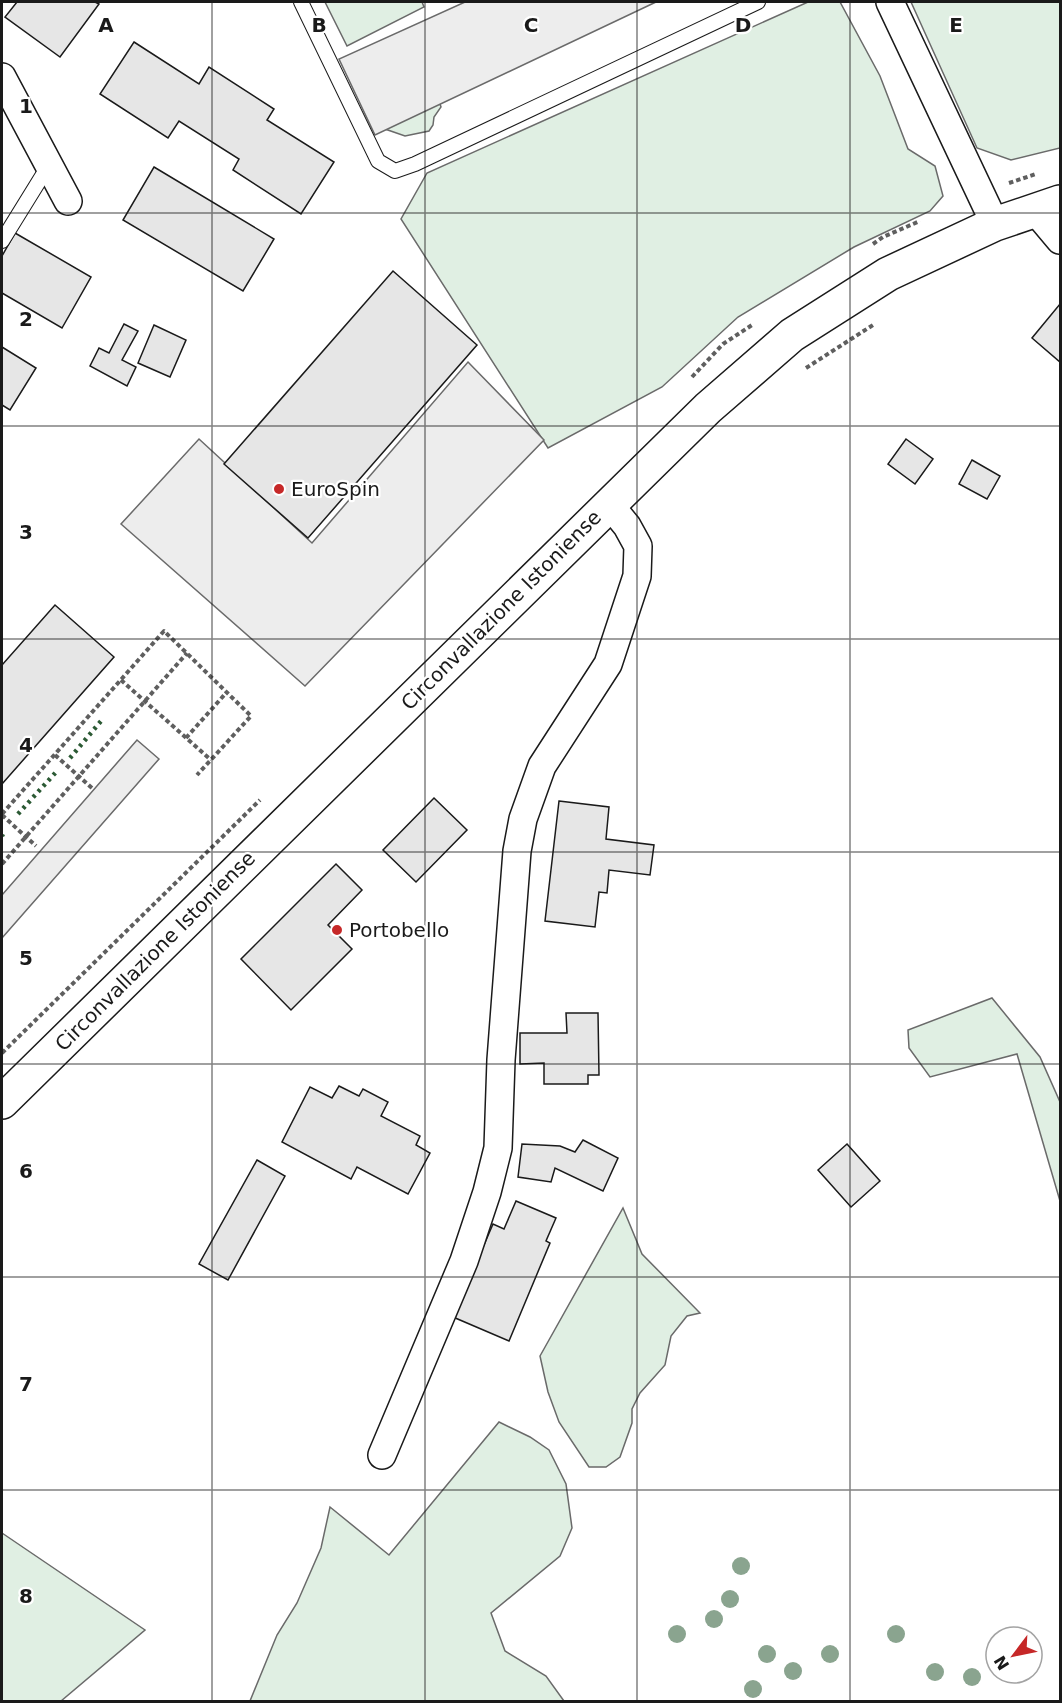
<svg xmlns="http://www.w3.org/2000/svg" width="1062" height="1703" font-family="'DejaVu Sans',sans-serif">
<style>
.green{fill:#e0efe3;stroke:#6a6a6a;stroke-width:1.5}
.parking{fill:#ededed;stroke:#6a6a6a;stroke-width:1.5}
.building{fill:#e6e6e6;stroke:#1a1a1a;stroke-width:1.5}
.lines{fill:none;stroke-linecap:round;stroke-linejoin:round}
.service-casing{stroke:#1a1a1a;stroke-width:16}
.minor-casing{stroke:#1a1a1a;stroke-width:30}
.secondary-casing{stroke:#1a1a1a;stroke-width:36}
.path{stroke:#5f5f5f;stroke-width:4;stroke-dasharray:4.5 3;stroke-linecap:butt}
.service{stroke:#fff;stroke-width:14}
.minor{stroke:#fff;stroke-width:27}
.secondary{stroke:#fff;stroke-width:33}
.hedge{stroke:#2b5a34;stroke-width:4.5;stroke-dasharray:3 4.5;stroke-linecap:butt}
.tree{fill:#8aa48f}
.grid{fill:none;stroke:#1a1a1a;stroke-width:1.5;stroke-opacity:0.55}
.poi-dot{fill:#c62828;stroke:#fff;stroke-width:2}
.labels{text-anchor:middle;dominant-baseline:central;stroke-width:4.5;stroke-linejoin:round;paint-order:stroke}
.poi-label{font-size:20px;fill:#1a1a1a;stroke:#fff;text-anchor:start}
.street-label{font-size:20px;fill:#1a1a1a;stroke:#fff}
.grid-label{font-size:20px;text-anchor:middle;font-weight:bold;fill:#1a1a1a;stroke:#fff;stroke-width:4.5;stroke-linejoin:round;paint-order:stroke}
</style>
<rect width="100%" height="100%" fill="#fff"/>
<!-- green -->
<g class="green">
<path d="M325,2H422L424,7L347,46Z"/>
<path d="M808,2H840L880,76L908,149L935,166L943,196L930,211L854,247L738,317L662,387L548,448L401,219L427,173Z"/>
<path d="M911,2H1060V148L1011,160L977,148Z"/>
<path d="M439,101L441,107L434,117L433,125L429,131L405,136L385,129Z"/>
<path d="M992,998L1040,1057L1060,1102V1201L1017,1054L930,1077L909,1048L908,1030Z"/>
<path d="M623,1208L642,1254L700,1313L687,1316L671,1336L665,1365L640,1393L632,1409V1423L620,1457L606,1467H589L559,1422L548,1392L540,1356Z"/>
<path d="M499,1422L530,1437L549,1450L566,1484L572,1528L560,1556L491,1613L505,1651L546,1676L564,1701H250L277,1635L297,1603L321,1548L330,1507L389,1555Z"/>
<path d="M2,1533L145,1630L61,1701H2Z"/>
</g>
<!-- parking -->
<g class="parking">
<path d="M465,2H656L375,135L339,59Z"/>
<path d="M468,362L544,440L305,686L121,524L199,439L312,543Z"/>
<path d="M137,740L159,759L2,938V895Z"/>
</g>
<!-- building -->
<g class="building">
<path d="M17,2H95L99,4L60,57L5,17Z"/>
<path d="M134,42L199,84L209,67L274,109L267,120L334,162L301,214L233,170L239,159L179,121L168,138L100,94Z"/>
<path d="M154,167L274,239L243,291L123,220Z"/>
<path d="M15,233L91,277L62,328L2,293V256Z"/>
<path d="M393,271L477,345L308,538L224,464Z"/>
<path d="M1060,304V362L1032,338Z"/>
<path d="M124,324L138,331L122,360L136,367L127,386L90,366L99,348L109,353Z"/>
<path d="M154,325L186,340L170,377L138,363Z"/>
<path d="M2,347L36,368L10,410L2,405Z"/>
<path d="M906,439L933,459L915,484L888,464Z"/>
<path d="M972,460L1000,476L987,499L959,484Z"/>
<path d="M55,605L114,657L2,784V665Z"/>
<path d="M434,798L467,830L416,882L383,850Z"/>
<path d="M559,801L609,807L606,839L654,845L650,875L609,870L607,893L599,892L595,927L545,921Z"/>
<path d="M336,864L362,890L328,925L352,949L291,1010L241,959Z"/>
<path d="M566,1013H598L599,1075H588V1084H544V1063L520,1064V1033H567Z"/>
<path d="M339,1086L359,1096L363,1089L388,1102L381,1116L420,1136L416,1145L430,1153L408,1194L357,1167L351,1179L282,1142L310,1087L332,1098Z"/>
<path d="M583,1140L618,1158L603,1191L555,1168L551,1182L518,1177L522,1144L560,1146L575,1152Z"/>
<path d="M847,1144L880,1181L851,1207L818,1170Z"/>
<path d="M257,1160L285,1176L228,1280L199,1264Z"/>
<path d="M516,1201L556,1218L546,1241L550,1243L509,1341L453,1317L493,1224L504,1229Z"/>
</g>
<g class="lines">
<!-- service casing -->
<g class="service-casing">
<g id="service">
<path d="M301,2L378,161L395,171L415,164L758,2"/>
<path d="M2,241L49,165"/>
</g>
</g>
<!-- minor casing -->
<g class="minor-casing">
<g id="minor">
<path d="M890,2L995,224"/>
<path d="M2,77L68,201"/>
<path d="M1034,209L1060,240"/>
<path d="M382,1455L464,1261L487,1192L498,1148L501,1060L517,851L523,819L542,766L608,664L637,576L638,546L627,526L609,504"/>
</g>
</g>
<!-- secondary casing -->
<g class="secondary-casing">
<path id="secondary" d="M2,1102L708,408L792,335L888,274L995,224L1060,202"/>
</g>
<!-- path -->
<g class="path">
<path d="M1009,183L1036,174"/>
<path d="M873,244L883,237L920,221"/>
<path d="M806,368L873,325"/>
<path d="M692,377L723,344L752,325"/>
<path d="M121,680L211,760"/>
<path d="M186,738L226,693"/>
<path d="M55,755L92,788"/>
<path d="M2,814L164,631L251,716L197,775"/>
<path d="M2,815L36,846"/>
<path d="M2,864L187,653"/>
<path d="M2,1053L260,800"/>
</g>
<!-- service -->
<use href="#service" class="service"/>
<!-- minor -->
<use href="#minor" class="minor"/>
<!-- secondary -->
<use href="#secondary" class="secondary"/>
<!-- hedge -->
<g class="hedge">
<path d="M70,758L101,721"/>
<path d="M18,814L57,771"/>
<path d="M2,836L3,834"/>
</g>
</g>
<!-- trees -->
<g class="tree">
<circle cx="741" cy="1566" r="9"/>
<circle cx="730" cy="1599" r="9"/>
<circle cx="714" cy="1619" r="9"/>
<circle cx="677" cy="1634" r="9"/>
<circle cx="896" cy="1634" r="9"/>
<circle cx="767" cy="1654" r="9"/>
<circle cx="830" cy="1654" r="9"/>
<circle cx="793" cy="1671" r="9"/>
<circle cx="935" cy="1672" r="9"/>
<circle cx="972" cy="1677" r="9"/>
<circle cx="753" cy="1689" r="9"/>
</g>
<!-- grid -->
<path class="grid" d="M212,2V1702M425,2V1702M637,2V1702M850,2V1702M2,213H1060M2,426H1060M2,639H1060M2,852H1060M2,1064H1060M2,1277H1060M2,1490H1060"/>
<!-- markers -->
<g class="poi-dot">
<circle cx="279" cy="489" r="6"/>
<circle cx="337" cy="930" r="6"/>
</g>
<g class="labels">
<!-- poi labels -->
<g class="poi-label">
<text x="291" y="489">EuroSpin</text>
<text x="349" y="930">Portobello</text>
</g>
<!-- street labels -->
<g class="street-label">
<text transform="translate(501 610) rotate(-45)">Circonvallazione Istoniense</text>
<text transform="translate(155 951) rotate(-45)">Circonvallazione Istoniense</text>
</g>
</g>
<g class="grid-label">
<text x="106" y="32">A</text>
<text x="319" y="32">B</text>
<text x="531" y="32">C</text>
<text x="743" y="32">D</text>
<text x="956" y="32">E</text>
<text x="26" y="113">1</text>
<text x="26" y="326">2</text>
<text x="26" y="539">3</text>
<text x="26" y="752">4</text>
<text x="26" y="965">5</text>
<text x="26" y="1178">6</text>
<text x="26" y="1391">7</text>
<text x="26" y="1603">8</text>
</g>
<!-- border -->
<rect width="1062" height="1703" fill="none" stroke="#1a1a1a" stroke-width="6"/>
<!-- north arrow -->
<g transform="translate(1014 1655) rotate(238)"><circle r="28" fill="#ffffff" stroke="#a3a3a3" stroke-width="1.5"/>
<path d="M0-4.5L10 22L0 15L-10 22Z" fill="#c62828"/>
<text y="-9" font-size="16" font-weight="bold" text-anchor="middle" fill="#1a1a1a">N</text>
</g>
</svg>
